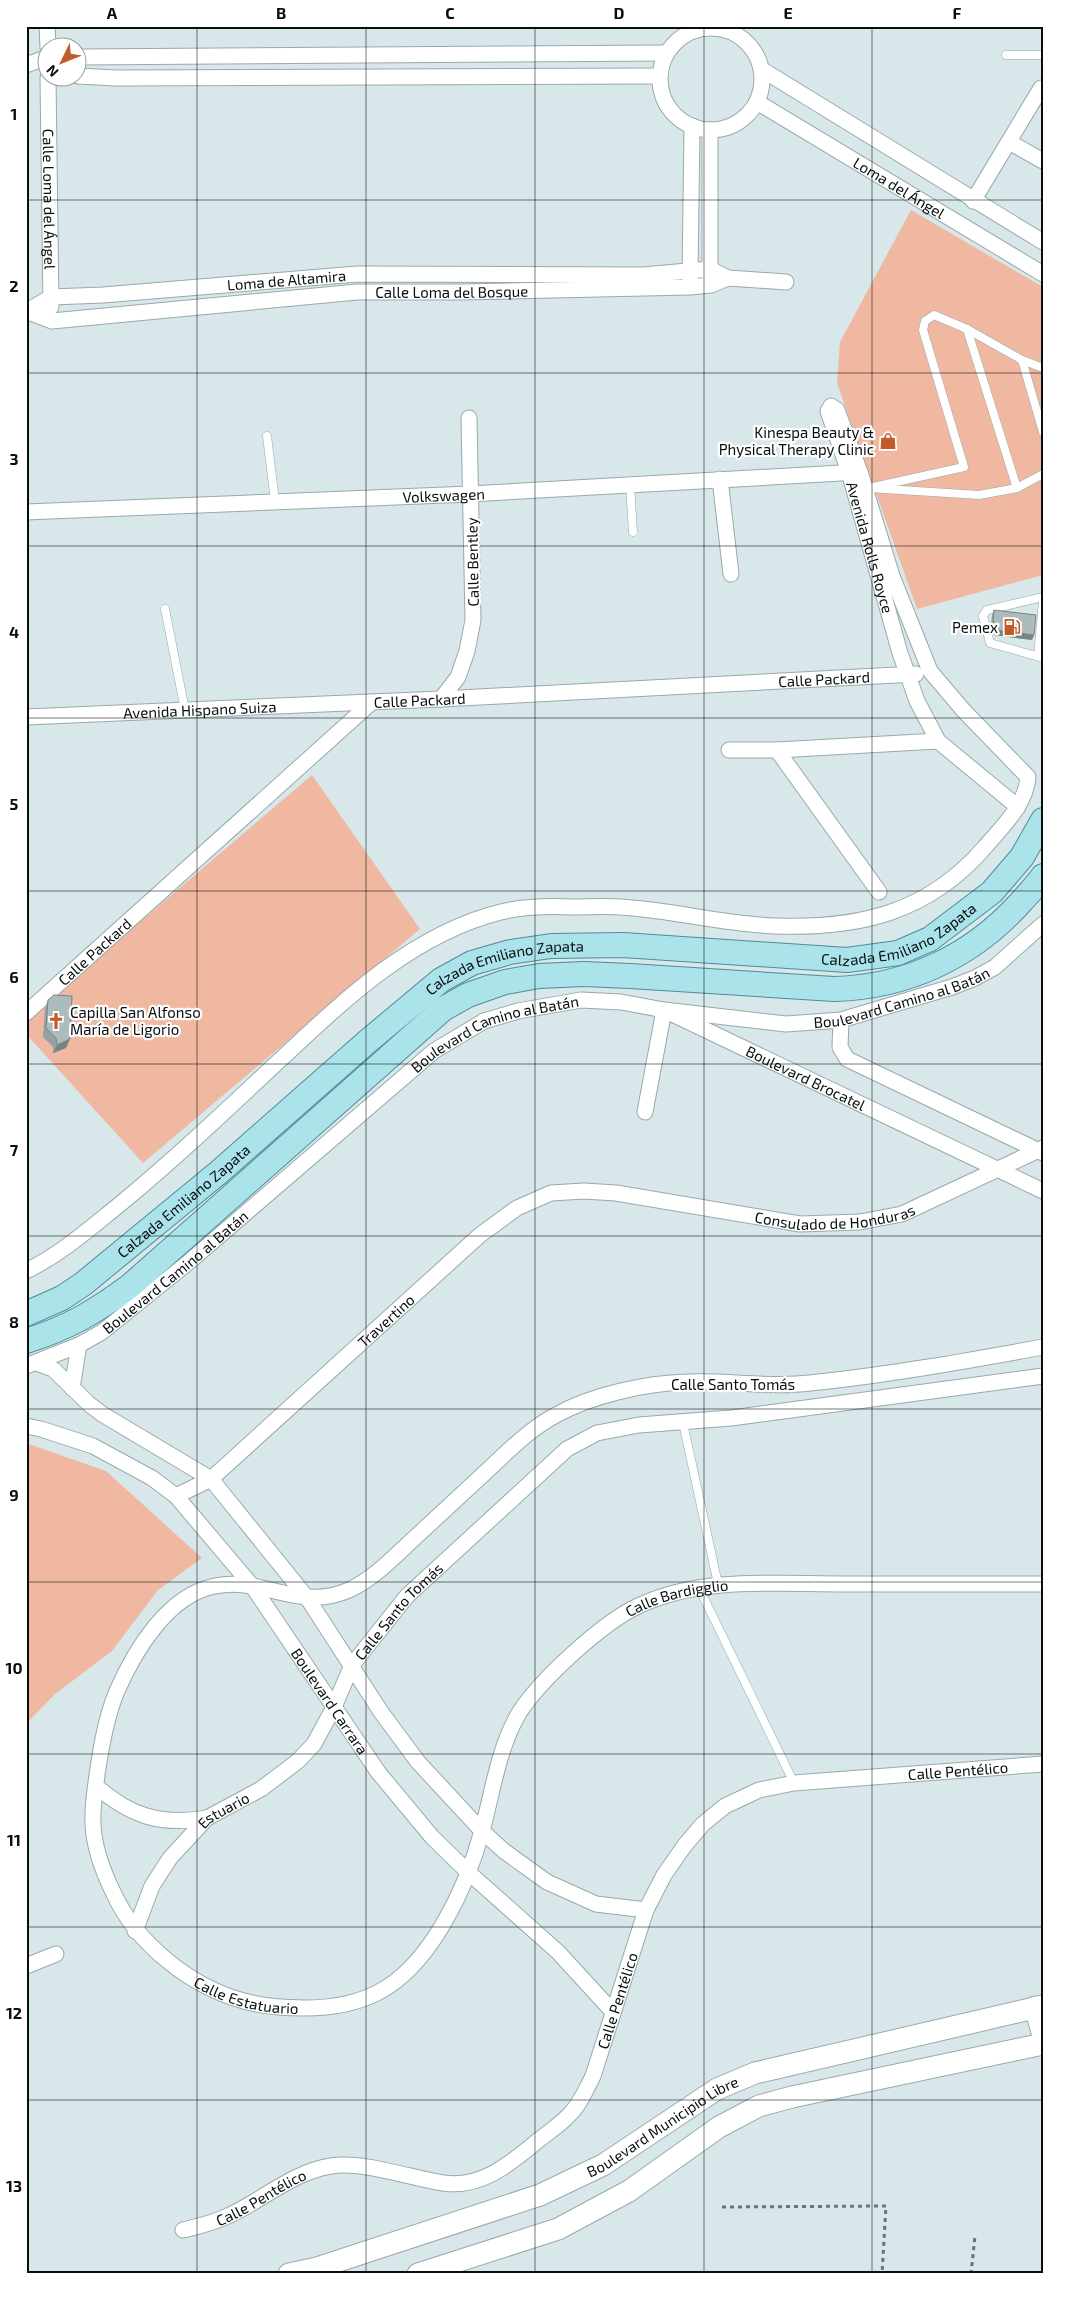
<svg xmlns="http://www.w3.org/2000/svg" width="1069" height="2300" font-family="'Exo 2',sans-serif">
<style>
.green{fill:#f1b8a1}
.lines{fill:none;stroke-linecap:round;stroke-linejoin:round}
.lane-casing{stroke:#99a9ac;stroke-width:9}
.street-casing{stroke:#99a9ac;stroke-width:17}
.secondary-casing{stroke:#99a9ac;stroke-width:23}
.primary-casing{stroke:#4e8c95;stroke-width:26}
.path{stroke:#6a7476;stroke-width:3;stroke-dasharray:4 4;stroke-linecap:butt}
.lane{stroke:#fff;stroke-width:8}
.street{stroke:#fff;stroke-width:15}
.secondary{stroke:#fff;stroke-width:21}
.primary{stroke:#abe3eb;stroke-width:24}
.wall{fill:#94a2a3}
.shaded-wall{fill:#788485}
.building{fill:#acbcbe;stroke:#788485}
.grid{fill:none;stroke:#080d0e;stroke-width:1;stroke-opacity:0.55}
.labels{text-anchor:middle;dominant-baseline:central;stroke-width:4.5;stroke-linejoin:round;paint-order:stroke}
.street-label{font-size:15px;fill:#080d0e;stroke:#fff}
.poi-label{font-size:15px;fill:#080d0e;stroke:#fff;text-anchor:end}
.neatline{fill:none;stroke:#080d0e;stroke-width:2}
.grid-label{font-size:16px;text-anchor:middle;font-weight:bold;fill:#080d0e}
</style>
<rect width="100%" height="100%" fill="#d7e7ea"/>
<!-- green -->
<g class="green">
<path d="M911,210L1043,287V575L917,609L837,383L840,342Z"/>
<path d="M312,775L420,929L143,1163L26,1034V1019Z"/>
<path d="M26,1443L106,1471L202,1558L158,1590L112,1651L55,1694L26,1724Z"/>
</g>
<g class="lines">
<!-- lane casing -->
<g class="lane-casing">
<g id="lane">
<path d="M1006,55H1043"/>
<path d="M967,329L1017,488"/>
<path d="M1022,360L1043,432"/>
<path d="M1043,368L1022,360L967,329L934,315L925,321L923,330L964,467L869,488L979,495L1017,488L1043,474"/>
<path d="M267,436L275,501"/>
<path d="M630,485L633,532"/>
<path d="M1043,597L987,610L983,616L990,643L1043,658"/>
<path d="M165,609L185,710"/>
<path d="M1038,656L1043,601"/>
<path d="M683,1423L718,1584"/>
<path d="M699,1588L794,1783"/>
</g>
</g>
<!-- street casing -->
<g class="street-casing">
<g id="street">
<path d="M47,26L48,48"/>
<circle cx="711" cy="79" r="51"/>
<path d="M78,57L666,53"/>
<path d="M26,65L48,57"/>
<path d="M761,69L1043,242"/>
<path d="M78,76L116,78L660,76"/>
<path id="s1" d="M48,78L51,307"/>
<path id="s2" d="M757,102L1043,274"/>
<path d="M710,130V279"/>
<path d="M1009,142L1043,161"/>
<path d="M973,201L1041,88"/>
<path d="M690,279L692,126"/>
<path id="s3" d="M26,311L52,321L357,292H461L690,287L711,285L728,278"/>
<path id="s4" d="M27,311L51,297L103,295L357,274L643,275L710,269L728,278L786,282"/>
<path d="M720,479L731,574"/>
<path id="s5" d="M26,512L470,494L859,472"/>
<path d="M441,699L458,677L467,651L473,620L469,418"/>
<path id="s6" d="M26,717L441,699L916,674"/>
<path d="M729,750H777L938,741"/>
<path d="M777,750L879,892"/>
<path id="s7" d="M26,1013L372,702"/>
<path d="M841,1020L840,1047L847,1059L1043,1153"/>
<path id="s8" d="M645,1112L664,1010L1043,1191"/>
<path id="s9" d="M26,1271C61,1254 89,1229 119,1205C170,1163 218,1118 266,1073C334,1010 407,935 501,912C525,906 548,906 572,907C588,907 604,906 620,907C672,910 723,924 775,926C859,929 928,913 985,847C1002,827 1026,805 1028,777L964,711L930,671L892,576L860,472L837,410L831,406L828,411L849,472L900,653L917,701L938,741L1018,807"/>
<path id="s10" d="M1043,1347C966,1361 888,1375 810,1383C770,1388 728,1380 687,1382C646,1383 592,1395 556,1415C530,1429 510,1449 489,1469C462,1494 434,1520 407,1545C389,1562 371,1580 349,1590C300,1612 261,1576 215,1586C168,1595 135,1650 117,1691C106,1717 101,1747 97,1775C95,1790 92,1808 93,1824C94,1849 103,1872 114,1894C137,1944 191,1987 244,2001C264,2007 285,2008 305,2008C330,2008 355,2004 377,1993C431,1966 467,1886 482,1831C493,1791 498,1749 519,1713C540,1680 602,1623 638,1606C702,1576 776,1584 845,1584C911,1584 977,1584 1043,1584"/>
<path d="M36,1363L53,1369L89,1404L102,1414L211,1479L308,1599L381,1712L418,1762L482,1831L504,1851L547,1882L596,1904L646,1910"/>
<path id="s11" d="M26,1366L79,1345L102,1332L190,1261L434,1051L484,1021L518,1011L581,1000L621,1002L664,1010L786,1024L841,1020L952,987L975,978L995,967L1043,924"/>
<path d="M72,1388L79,1345"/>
<path id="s12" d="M26,1426L41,1429L93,1446L152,1478L176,1496L253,1587L378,1772L432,1837L468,1872L558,1952L613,2012"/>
<path id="s13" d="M176,1496L211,1479L480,1235L517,1208L551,1193L584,1191L616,1193L800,1224L860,1222L902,1214L1043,1148"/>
<path d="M96,1786C130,1816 161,1826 207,1818"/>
<path id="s14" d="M135,1931L152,1886L170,1858L207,1818L261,1789L298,1761L314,1744L334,1707L352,1665L407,1596L567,1449L597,1433L639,1425L731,1418L1043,1376"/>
<path d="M26,1966L56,1954"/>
<path id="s15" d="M183,2230C199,2226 214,2223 230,2215C264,2199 293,2172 331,2166C363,2161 411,2178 443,2183C482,2189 512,2162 540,2139C550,2131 561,2124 569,2115C580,2105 586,2089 593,2076L646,1910L664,1875L685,1845L703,1824L725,1806L759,1790L794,1783L1043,1764"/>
</g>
</g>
<!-- secondary casing -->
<g class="secondary-casing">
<g id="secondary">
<path d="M1035,2007L1043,2036"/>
<path id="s16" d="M289,2274L317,2268L540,2195L603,2165L717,2089L755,2073L1043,2006"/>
<path d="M418,2274L558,2229L629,2191L719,2127L759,2106L792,2097L1043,2044"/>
</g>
</g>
<!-- primary casing -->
<g class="primary-casing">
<g id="primary">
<path id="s17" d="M26,1314L62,1298L83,1284L218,1173L368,1041L441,980L472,963L510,952L551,946L623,945L847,960L898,953L930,939L992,892L1022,857L1043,820"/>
<path d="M26,1341C68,1328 95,1312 130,1286L443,1009L468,995L505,982L539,976L584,974L630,976L834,989C907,987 971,957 1020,903C1028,894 1036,886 1043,876"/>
</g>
</g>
<!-- path -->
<g class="path">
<path d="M722,2207L886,2206L882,2274"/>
<path d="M971,2274L975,2236"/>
</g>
<!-- lane -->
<use href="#lane" class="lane"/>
<!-- street -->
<use href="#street" class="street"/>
<!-- secondary -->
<use href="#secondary" class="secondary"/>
<!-- primary -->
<use href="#primary" class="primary"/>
</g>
<!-- wall -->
<g class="wall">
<path d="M994,610L1034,635L1032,640L994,635L991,625L992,615Z"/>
<path d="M48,1000L66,1048L53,1053V1047L43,1037L45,1008Z"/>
</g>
<!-- shaded-wall -->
<g class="shaded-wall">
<path d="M996,630L1034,635L1032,640L994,635Z"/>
<path d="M70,1039L66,1048L53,1053L57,1045Z"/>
</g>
<!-- building -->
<g class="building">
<path d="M994,610L1036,615L1034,635L996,630L993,620Z"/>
<path d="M54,995L72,996L70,1039L57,1045L56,1038L46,1028L48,1000Z"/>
</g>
<!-- grid -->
<path class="grid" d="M197,26V2274M366,26V2274M535,26V2274M704,26V2274M872,26V2274M26,200H1043M26,373H1043M26,546H1043M26,718H1043M26,891H1043M26,1064H1043M26,1236H1043M26,1409H1043M26,1582H1043M26,1754H1043M26,1927H1043M26,2100H1043"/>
<!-- icons -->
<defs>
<g id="shop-bare" transform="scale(1.35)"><path d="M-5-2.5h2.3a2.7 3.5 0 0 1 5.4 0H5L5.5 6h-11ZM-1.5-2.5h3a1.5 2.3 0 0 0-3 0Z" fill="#c15b2b" stroke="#fff" stroke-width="2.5" paint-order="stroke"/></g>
<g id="fuel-bare" transform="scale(1.35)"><path d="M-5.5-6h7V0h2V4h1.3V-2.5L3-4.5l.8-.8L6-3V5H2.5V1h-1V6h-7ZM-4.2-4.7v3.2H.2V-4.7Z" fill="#c15b2b" stroke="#fff" stroke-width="2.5" paint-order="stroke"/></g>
<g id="church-bare" transform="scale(1.35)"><path d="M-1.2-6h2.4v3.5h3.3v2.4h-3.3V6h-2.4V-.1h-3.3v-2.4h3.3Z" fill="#c15b2b" stroke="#fff" stroke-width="2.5" paint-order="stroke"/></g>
</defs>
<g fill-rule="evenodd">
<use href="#shop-bare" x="888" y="441"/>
<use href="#fuel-bare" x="1012" y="627"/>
<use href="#church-bare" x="56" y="1021"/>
</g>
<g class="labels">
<!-- street labels -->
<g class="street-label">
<text stroke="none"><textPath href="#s2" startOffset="166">Loma del Ángel</textPath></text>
<text stroke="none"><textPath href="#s1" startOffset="121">Calle Loma del Ángel</textPath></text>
<text stroke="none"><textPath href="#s4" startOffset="264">Loma de Altamira</textPath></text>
<text stroke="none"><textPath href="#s3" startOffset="429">Calle Loma del Bosque</textPath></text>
<text stroke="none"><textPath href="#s5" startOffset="418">Volkswagen</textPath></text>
<text stroke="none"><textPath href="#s9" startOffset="1770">Avenida Rolls Royce</textPath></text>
<text transform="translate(472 562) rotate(-91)">Calle Bentley</text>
<text stroke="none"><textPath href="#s6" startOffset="799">Calle Packard</textPath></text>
<text stroke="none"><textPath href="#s6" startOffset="394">Calle Packard</textPath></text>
<text stroke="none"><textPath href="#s6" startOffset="174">Avenida Hispano Suiza</textPath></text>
<text stroke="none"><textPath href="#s17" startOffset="1005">Calzada Emiliano Zapata</textPath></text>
<text stroke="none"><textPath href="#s7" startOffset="92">Calle Packard</textPath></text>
<text stroke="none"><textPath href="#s17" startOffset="600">Calzada Emiliano Zapata</textPath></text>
<text stroke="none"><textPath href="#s11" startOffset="1002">Boulevard Camino al Batán</textPath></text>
<text stroke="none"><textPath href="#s11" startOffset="582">Boulevard Camino al Batán</textPath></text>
<text stroke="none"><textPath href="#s8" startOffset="261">Boulevard Brocatel</textPath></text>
<text stroke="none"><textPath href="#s17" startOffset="195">Calzada Emiliano Zapata</textPath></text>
<text stroke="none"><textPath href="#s13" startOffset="772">Consulado de Honduras</textPath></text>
<text stroke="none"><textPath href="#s11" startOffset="178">Boulevard Camino al Batán</textPath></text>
<text stroke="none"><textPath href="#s13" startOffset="275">Travertino</textPath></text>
<text x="733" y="1384">Calle Santo Tomás</text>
<text stroke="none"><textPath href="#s10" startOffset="2094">Calle Bardigglio</textPath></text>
<text stroke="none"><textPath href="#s14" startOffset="426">Calle Santo Tomás</textPath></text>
<text stroke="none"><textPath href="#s12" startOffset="424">Boulevard Carrara</textPath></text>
<text stroke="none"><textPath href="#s15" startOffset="1014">Calle Pentélico</textPath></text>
<text stroke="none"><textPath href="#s14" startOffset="154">Estuario</textPath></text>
<text stroke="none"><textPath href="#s10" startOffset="1436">Calle Estatuario</textPath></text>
<text stroke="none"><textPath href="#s15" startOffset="549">Calle Pentélico</textPath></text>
<text stroke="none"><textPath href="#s16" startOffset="404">Boulevard Municipio Libre</textPath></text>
<text stroke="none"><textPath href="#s15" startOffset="85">Calle Pentélico</textPath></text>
</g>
<!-- poi labels -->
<g class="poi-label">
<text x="874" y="432">Kinespa Beauty &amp;<tspan x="874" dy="17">Physical Therapy Clinic</tspan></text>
<text x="998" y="627">Pemex</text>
<text x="70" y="1012" text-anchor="start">Capilla San Alfonso<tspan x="70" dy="17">María de Ligorio</tspan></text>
</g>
</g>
<!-- border -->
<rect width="1069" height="2300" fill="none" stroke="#ffffff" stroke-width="55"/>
<!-- north arrow -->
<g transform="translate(62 62) rotate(227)"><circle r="24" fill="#ffffff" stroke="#9c9e9f"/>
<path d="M0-4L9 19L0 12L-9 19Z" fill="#c15b2b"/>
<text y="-8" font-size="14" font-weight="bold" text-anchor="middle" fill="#080d0e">N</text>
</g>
<rect x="28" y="28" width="1014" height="2244" class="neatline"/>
<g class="grid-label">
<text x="112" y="19">A</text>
<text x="281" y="19">B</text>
<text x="450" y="19">C</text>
<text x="619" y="19">D</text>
<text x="788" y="19">E</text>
<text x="957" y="19">F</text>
<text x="14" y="120">1</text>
<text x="14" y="292">2</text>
<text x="14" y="465">3</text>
<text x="14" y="638">4</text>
<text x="14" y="810">5</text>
<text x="14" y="983">6</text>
<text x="14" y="1156">7</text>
<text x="14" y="1328">8</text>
<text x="14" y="1501">9</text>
<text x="14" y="1674">10</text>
<text x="14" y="1846">11</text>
<text x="14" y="2019">12</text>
<text x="14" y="2192">13</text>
</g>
</svg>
